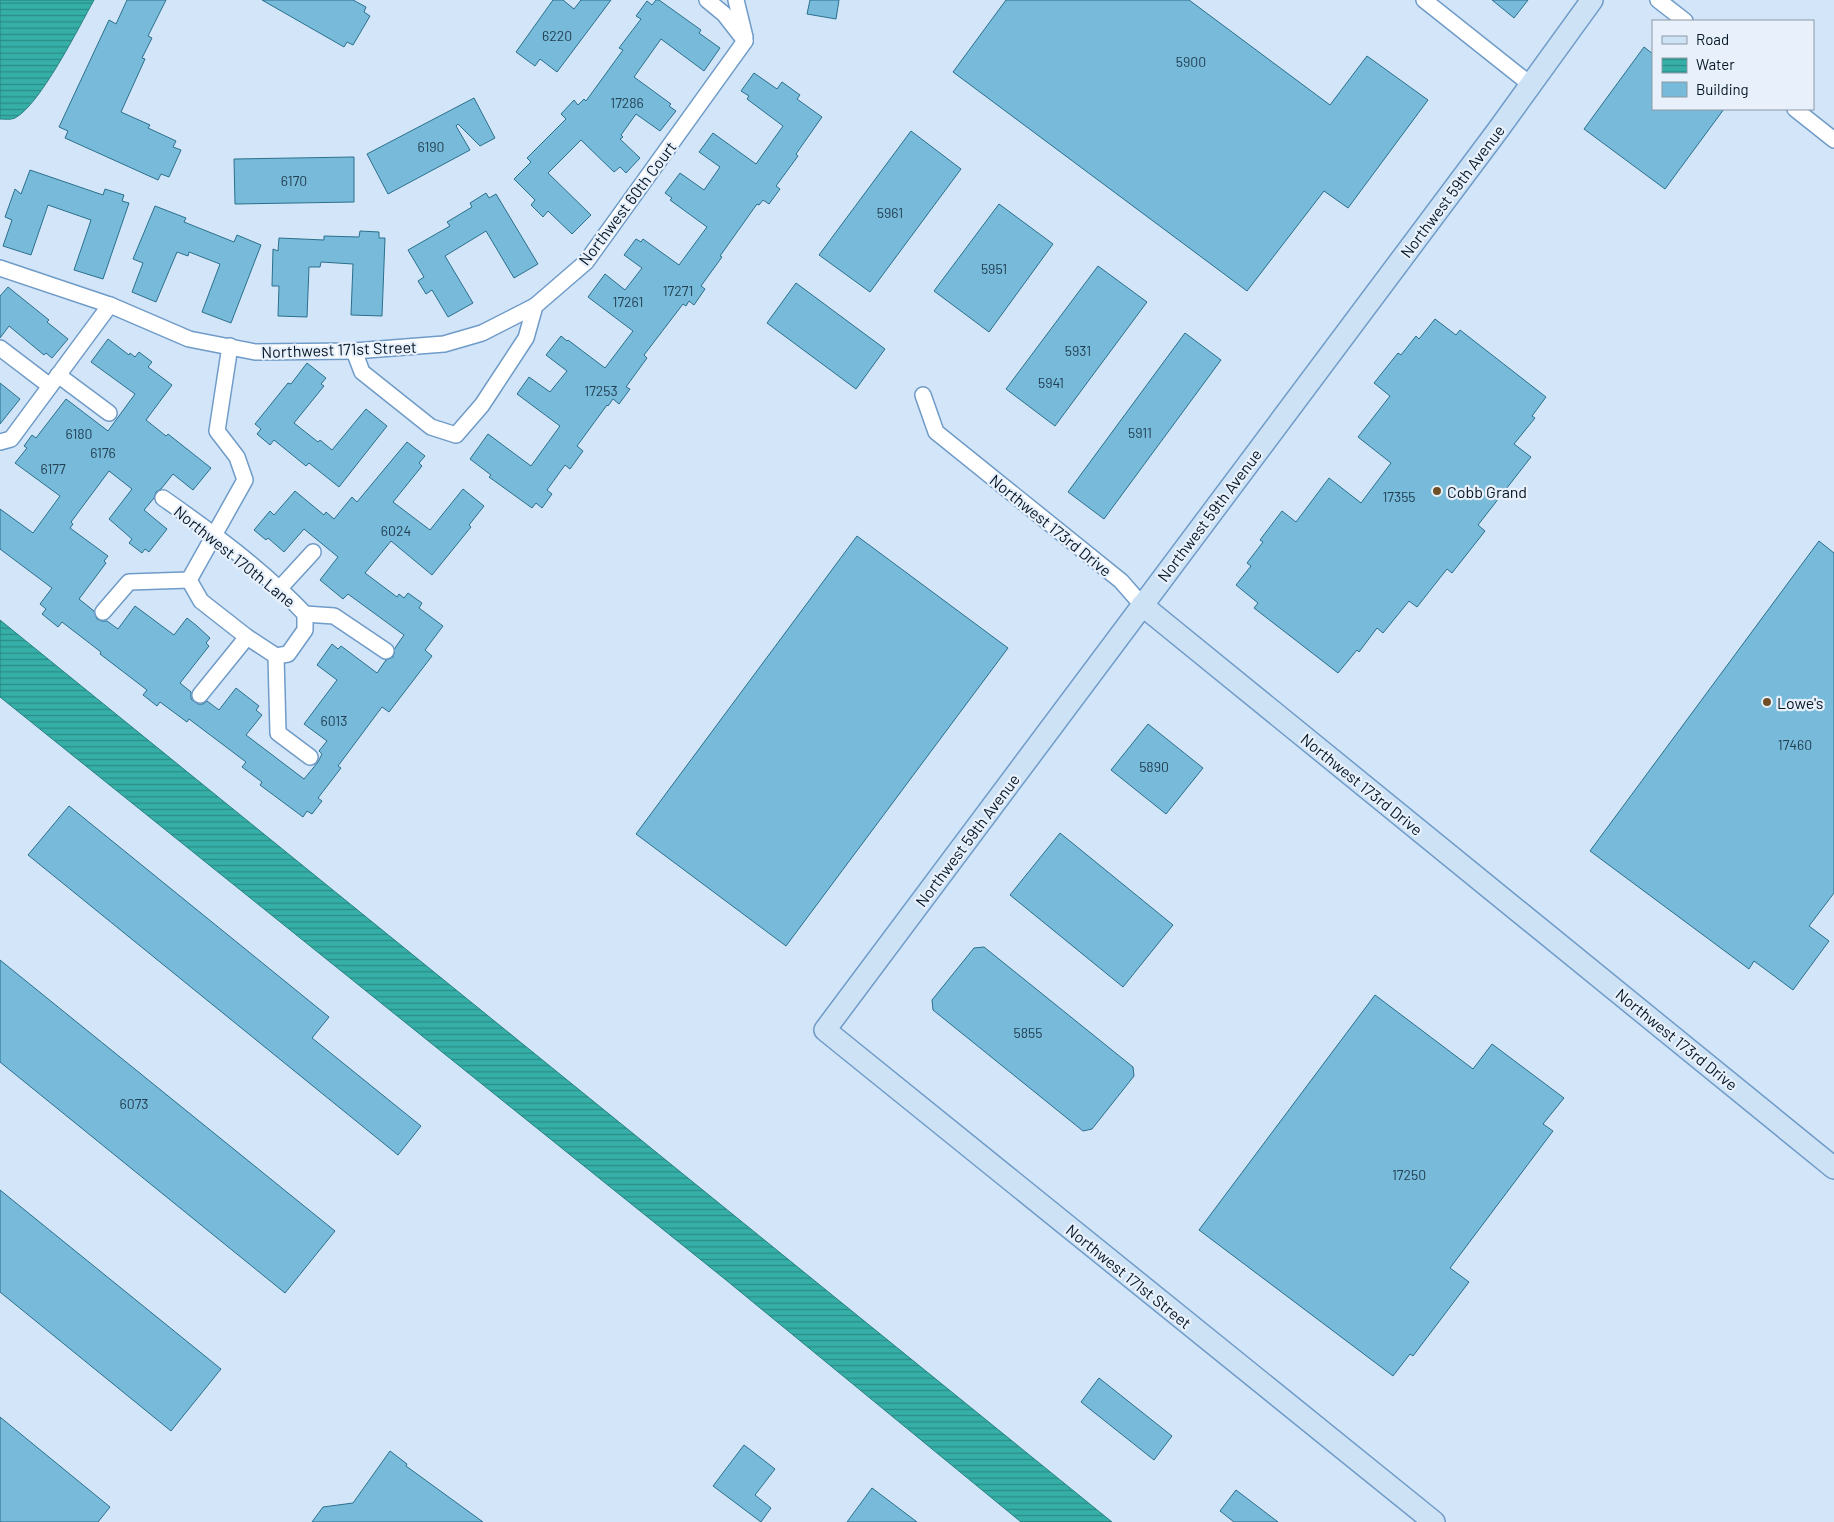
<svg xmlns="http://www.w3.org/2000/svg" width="1834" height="1522" font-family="Barlow,sans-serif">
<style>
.water{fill:url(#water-rules);stroke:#278180}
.building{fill:#77bad9;stroke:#2b708d}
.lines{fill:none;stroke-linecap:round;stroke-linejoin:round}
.street-casing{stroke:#6f9bc8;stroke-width:18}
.secondary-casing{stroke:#6f9bc8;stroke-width:24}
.street{stroke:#fff;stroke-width:15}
.secondary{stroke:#cee2f6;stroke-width:21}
.poi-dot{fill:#714f27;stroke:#e8f1fb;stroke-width:2}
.labels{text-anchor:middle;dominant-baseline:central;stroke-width:4.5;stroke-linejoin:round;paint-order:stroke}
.number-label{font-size:14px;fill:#223f53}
.street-label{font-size:16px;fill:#051626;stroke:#e8f1fb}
.poi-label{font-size:16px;fill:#051626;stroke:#e8f1fb;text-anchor:start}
</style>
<defs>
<pattern id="water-rules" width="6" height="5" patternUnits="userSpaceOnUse" patternTransform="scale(1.25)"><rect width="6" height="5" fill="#35afa7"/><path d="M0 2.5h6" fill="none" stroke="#2b8d88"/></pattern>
</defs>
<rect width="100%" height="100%" fill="#d3e5f8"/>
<!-- water -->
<g class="water">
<path d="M0,0H94C79,27 40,105 15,118C11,120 5,119 0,119Z"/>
<path d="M0,620L1112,1522H1021L726,1280L0,697Z"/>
</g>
<!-- building -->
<g class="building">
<path d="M127,0H166L148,36L152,38L142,58L145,59L121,112L150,125L148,128L176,141L173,147L181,150L169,177L161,174L158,180L65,138L68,131L59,127L109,20L116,24Z"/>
<path d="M262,0H353L366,7L364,12L370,16L353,45L347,42L344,47Z"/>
<path d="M553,0H563L574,9L581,0H611L557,72L540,59L535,66L516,52Z"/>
<path d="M656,0H659L701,30L699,33L720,48L704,71L661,39L634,77L671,104L669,106L676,111L660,131L636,114L621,135L623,137L620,139L640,158L626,173L620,167L614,172L581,140L548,173L591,215L572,234L548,211L543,217L531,205L535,200L514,179L531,162L527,158L566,119L561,114L574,100L578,105L584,99L586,101L623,50L619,48L641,19L636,16L647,1L652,5Z"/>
<path d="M810,0H839L836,19L807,14Z"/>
<path d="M1006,0H1189L1330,105L1367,56L1428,100L1348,208L1324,191L1247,291L953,72Z"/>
<path d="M1492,0H1528L1514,18Z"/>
<path d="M1644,47L1653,54V109H1724L1665,189L1584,129Z"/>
<path d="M754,73L777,89L782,82L800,95L797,99L822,117L796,154L798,156L776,186L780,189L769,204L763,200L759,205L757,204L720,256L722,257L701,286L705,289L694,305L689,301L686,306L683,304L644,355L647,358L626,387L630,389L619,404L613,399L608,406L607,405L577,446L583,451L570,469L565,465L547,490L552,494L542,508L536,503L532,508L489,477L491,475L470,459L488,434L531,466L560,426L517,394L529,377L550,392L567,371L546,355L561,336L567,341L568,340L605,368L633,331L588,297L605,274L625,290L642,268L624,255L636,239L641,242L643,239L679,265L707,227L670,200L672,198L665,193L680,173L704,190L720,167L699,152L713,133L756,164L783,126L747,99L749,96L741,91Z"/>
<path d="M474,98L495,138L480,146L458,124L456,126L470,150L388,194L367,154Z"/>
<path d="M911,131L961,169L870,292L819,255Z"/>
<path d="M354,157V202L235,204L234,159Z"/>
<path d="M30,170L103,195L105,189L124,195L122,201L129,203L103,279L74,270L91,220L48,205L31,255L3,246L12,220L5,217L15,189L21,194Z"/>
<path d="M486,193L489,198L496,194L538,264L514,278L486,231L445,256L473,303L448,317L432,290L426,294L418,281L424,277L408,250L450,226L447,222L472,207L470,203Z"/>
<path d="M999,204L1053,244L989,332L934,291Z"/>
<path d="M155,206L186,218L184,222L234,242L237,235L261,245L231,323L202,312L220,264L189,252L188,256L177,252L156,302L132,292L143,263L133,259Z"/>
<path d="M360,231L379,232V238H385L382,316L351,315L353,264L321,262L320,267H309L307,317L278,316L279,286H272L273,249L278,251L279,238L324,240V236L359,237Z"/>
<path d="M1098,266L1147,302L1055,426L1006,389Z"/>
<path d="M796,283L885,349L856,389L767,323Z"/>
<path d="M8,287L49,320L47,322L68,339L52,358L46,353L44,355L9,326L0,338V296Z"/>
<path d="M1435,319L1456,335L1460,330L1546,397L1532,416L1535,418L1514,444L1531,457L1478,525L1485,531L1452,573L1447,569L1417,607L1409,601L1383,633L1377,628L1359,652L1357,650L1338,673L1254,608L1258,603L1236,585L1251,566L1247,563L1263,542L1260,540L1282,511L1296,522L1329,478L1361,503L1391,463L1358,437L1390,396L1374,383L1398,353L1401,355L1416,336L1419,339Z"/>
<path d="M1185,333L1221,360L1104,519L1068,492Z"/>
<path d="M108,339L129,355L130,353L135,357L139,352L152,362L148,367L172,385L146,420L166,436L168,434L211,468L193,490L173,474L161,489L156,492L154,498L144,510L167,529L149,552L145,549L142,553L129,543L132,539L109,519L132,489L109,471L71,522L73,524L70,528L108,556L104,561L106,563L79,599L94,611L97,619L102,621H107L118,629L135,606L174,635L187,618L197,626L210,638L206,643L209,646L180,683L191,692V699L198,704H203L207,701L219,710L236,688L259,706L256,710L262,715L246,735L304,779L318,762L322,754L319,751L327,741L304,724L337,680L317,665L332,644L338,649L341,646L377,673L386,660L393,657L395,648L404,635L348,594L343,599L320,580L338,557L304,529L284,552L268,538L266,540L254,530L270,511L274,515L295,491L324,515L326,512L334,519L352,497L357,502L407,442L425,456L419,463L422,466L393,502L430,530L463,489L484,506L469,525L471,527L432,575L391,541L365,573L397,597L399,594L404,598L408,593L422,603L419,608L443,626L425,650L432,656L389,712L382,707L379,711L338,766L341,768L318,798L322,801L312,814L307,811L303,817L260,785L262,782L242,767L246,762L189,719L187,722L160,702L157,706L143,695L147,690L100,654L101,652L62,622L58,627L42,614L46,609L40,604L52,588L0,549V509L33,533L60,496L15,463L27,448L24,446L32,435L36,438L66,399L108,431L135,394L91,362Z"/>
<path d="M307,363L326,378L321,384L324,386L294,423L318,442L320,440L332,450L366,409L387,426L339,487L309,463L306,466L274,440L270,445L257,434L261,429L255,424L288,383L291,384Z"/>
<path d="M0,383L20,399L0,424Z"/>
<path d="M857,536L1008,648L786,946L636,834Z"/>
<path d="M1819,541L1834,553V893L1809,926L1829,941L1793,990L1754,961L1749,969L1590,851Z"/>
<path d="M1148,724L1203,768L1166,814L1111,770Z"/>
<path d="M69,806L329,1017L312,1038L421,1126L398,1155L28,855Z"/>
<path d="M1060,833L1173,925L1123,987L1010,895Z"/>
<path d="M984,947L1133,1067L1134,1076L1092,1129L1083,1131L933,1010L932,1000L974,948Z"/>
<path d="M0,960L335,1231L285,1293L0,1062Z"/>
<path d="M1375,995L1473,1069L1492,1044L1564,1098L1543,1124L1553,1131L1450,1268L1469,1282L1413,1356L1410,1354L1393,1376L1199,1230Z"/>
<path d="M0,1190L221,1369L171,1431L0,1292Z"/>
<path d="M1099,1378L1172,1436L1154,1460L1081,1402Z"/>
<path d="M0,1417L110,1507L98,1522H0Z"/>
<path d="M744,1445L775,1469L755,1495L771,1508L761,1522L713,1486Z"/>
<path d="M390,1451L407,1464L406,1466L483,1522H312L323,1507L353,1503Z"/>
<path d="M872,1488L917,1522H847Z"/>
<path d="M1236,1490L1278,1522H1234L1220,1511Z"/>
</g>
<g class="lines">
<!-- street casing -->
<g class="street-casing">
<g id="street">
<path d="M707,0L724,14L745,41"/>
<path d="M736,0L745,37"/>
<path d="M1424,0L1531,85"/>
<path d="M1658,0L1685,21"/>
<path d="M1795,109L1834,140"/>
<path d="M0,268L110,305L189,339L255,352L354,351L444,344L482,333L535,306"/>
<path d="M0,348L50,386"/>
<path d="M354,351L362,372L431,427L456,435L482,405L526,338L535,306L586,262L745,41"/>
<path d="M58,375L109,413"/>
<path d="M923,395L936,432L1121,581L1142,605"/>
<path d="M0,442L11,439L110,305"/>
<path d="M163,498C213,533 263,570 305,614L334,616L386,651"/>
<path d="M189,580L245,480L237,457L217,431L230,346"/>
<path d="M189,580L201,601L247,637L276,656L278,733L310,757"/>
<path d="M280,588L313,552"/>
<path d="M103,612L129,582L189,580"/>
<path d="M276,656L288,654L305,630V614"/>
<path d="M200,695L247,637"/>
</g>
</g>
<!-- secondary casing -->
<g class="secondary-casing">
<g id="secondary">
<path d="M1142,605L1834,1168"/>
<path d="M1434,1522L825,1030L1498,130L1592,0"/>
</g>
</g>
<!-- street -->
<use href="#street" class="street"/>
<!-- secondary -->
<use href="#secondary" class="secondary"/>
</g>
<!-- markers -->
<g class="poi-dot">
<circle cx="1437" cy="491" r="5"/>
<circle cx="1767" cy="702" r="5"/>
</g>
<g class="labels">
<!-- number labels -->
<g class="number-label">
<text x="557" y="35">6220</text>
<text x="1191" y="61">5900</text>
<text x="627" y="102">17286</text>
<text x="431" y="146">6190</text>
<text x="294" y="180">6170</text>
<text x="890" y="212">5961</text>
<text x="994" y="268">5951</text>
<text x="678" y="290">17271</text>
<text x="628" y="301">17261</text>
<text x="1078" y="350">5931</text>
<text x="1051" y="382">5941</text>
<text x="601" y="390">17253</text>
<text x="1140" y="432">5911</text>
<text x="79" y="433">6180</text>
<text x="103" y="452">6176</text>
<text x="53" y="468">6177</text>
<text x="1399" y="496">17355</text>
<text x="396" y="530">6024</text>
<text x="334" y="720">6013</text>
<text x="1795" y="744">17460</text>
<text x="1154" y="766">5890</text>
<text x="1028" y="1032">5855</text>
<text x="134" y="1103">6073</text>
<text x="1409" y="1174">17250</text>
</g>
<!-- street labels -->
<g class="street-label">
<text transform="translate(1452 191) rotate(-53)">Northwest 59th Avenue</text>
<text transform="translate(627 203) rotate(-53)">Northwest 60th Court</text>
<text transform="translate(339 349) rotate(-2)">Northwest 171st Street</text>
<text transform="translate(1209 515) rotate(-53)">Northwest 59th Avenue</text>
<text transform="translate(1051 525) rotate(39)">Northwest 173rd Drive</text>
<text transform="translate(235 556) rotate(39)">Northwest 170th Lane</text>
<text transform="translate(1362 784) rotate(39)">Northwest 173rd Drive</text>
<text transform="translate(967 840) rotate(-53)">Northwest 59th Avenue</text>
<text transform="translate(1677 1039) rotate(39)">Northwest 173rd Drive</text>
<text transform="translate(1129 1276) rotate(39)">Northwest 171st Street</text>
</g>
<!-- poi labels -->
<g class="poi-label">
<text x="1447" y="491">Cobb Grand</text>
<text x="1777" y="702">Lowe's</text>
</g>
</g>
<!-- legend -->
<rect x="1652" y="20" width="162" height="90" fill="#e8f1fb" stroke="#8d99a6"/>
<rect x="1662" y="36" width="25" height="8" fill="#cee2f6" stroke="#8d99a6"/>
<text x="1696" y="45" font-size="15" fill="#051626">Road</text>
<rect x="1662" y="58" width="25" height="15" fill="url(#water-rules)" stroke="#8d99a6"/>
<text x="1696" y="70" font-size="15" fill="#051626">Water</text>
<rect x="1662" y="82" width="25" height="15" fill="#77bad9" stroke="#8d99a6"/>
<text x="1696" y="95" font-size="15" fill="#051626">Building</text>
</svg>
